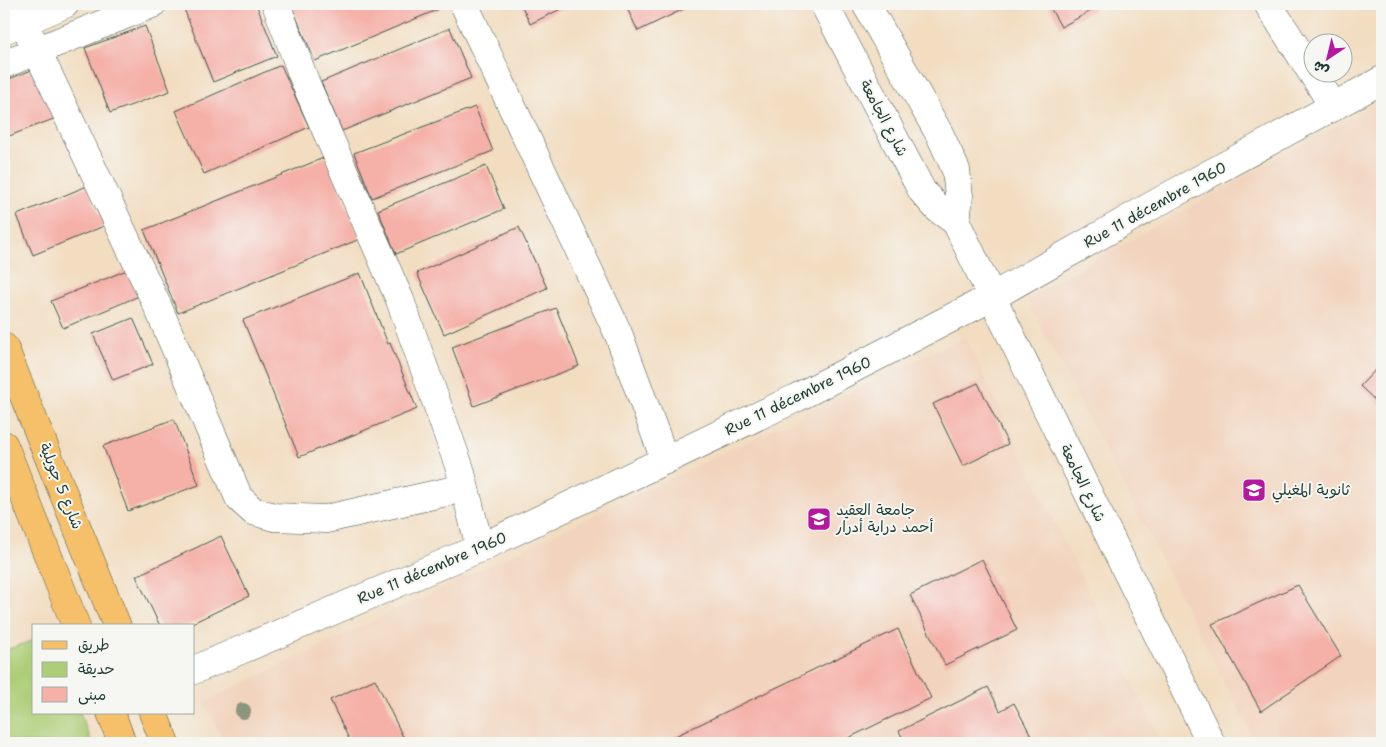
<svg xmlns="http://www.w3.org/2000/svg" width="1386" height="747" font-family="'Shantell Sans','Playpen Sans Arabic',sans-serif">
<style>
.built{fill:#f2d4be}
.green{fill:#adce77;stroke:#668656}
.building{fill:#f5b0a8}
.lines{fill:none;stroke-linecap:round;stroke-linejoin:round}
.minor-casing{stroke:#3f5549;stroke-width:29}
.major-casing{stroke:#3f5549;stroke-width:29}
.minor{stroke:#fff;stroke-width:28}
.major{stroke:#f6c06b;stroke-width:28}
.tree{fill:#8d957b}
.labels{text-anchor:middle;dominant-baseline:central;stroke-width:4;stroke-linejoin:round;paint-order:stroke}
.street-label{font-size:15px;fill:#1f3d34;stroke:#f6f6f2}
.poi-label{font-size:15px;fill:#1f3d34;stroke:#f6f6f2;text-anchor:start}
</style>
<rect width="100%" height="100%" fill="#f6f6f2"/>
<filter id="ink" filterUnits="userSpaceOnUse"><feTurbulence type="fractalNoise" baseFrequency=".02" numOctaves="2"/><feDisplacementMap in="SourceGraphic" scale="10" xChannelSelector="R" yChannelSelector="G"/><feConvolveMatrix kernelMatrix="1 2 1 2 8 2 1 2 1" color-interpolation-filters="sRGB"/></filter>
<filter id="wash" filterUnits="userSpaceOnUse"><feTurbulence type="fractalNoise" baseFrequency=".0096" numOctaves="4" result="noise"/><feDisplacementMap in="SourceGraphic" scale="20" xChannelSelector="R" yChannelSelector="G"/><feGaussianBlur stdDeviation="1.12" result="paint"/><feColorMatrix in="noise" values="0 0 0 0 0 0 0 0 0 0 0 0 0 0 0 0 0 1.4 0 .05"/><feComposite in="paint" operator="in"/></filter>
<g filter="url(#wash)">
<rect width="100%" height="100%" fill="#f2ddc1"/>
<!-- built -->
<g class="built">
<path d="M1382,100V743H1256L1026,298Z"/>
<path d="M965,337L1162,743H224L204,702Z"/>
</g>
<!-- green -->
<path class="green" d="M34,640V713H80L92,743H4V651Z"/>
<g id="blocks">
<!-- building -->
<g class="building">
<path d="M182,4H256L277,56L213,82Z"/>
<path d="M294,4H437L439,9L315,61L291,5Z"/>
<path d="M521,4H571L530,24Z"/>
<path d="M625,4H694L638,31Z"/>
<path d="M1048,4H1104L1061,27Z"/>
<path d="M145,26L170,91L110,113L85,48Z"/>
<path d="M450,28L471,78L342,131L321,82Z"/>
<path d="M281,65L309,127L204,174L176,111Z"/>
<path d="M37,68L56,118L4,138V81Z"/>
<path d="M475,107L493,151L372,198L354,153Z"/>
<path d="M326,157L360,239L178,313L144,230Z"/>
<path d="M486,166L504,209L396,254L378,210Z"/>
<path d="M87,186L104,226L33,255L17,215Z"/>
<path d="M519,227L547,288L444,334L417,273Z"/>
<path d="M127,270L139,296L63,328L51,301Z"/>
<path d="M360,273L388,344L390,343L417,409L299,457L243,320Z"/>
<path d="M556,308L579,366L474,406L452,347Z"/>
<path d="M133,318L153,364L113,380L93,334Z"/>
<path d="M1382,363V407L1360,386Z"/>
<path d="M978,383L1008,444L963,466L933,404Z"/>
<path d="M174,419L199,485L128,511L103,446Z"/>
<path d="M221,536L249,596L186,626H160L136,576Z"/>
<path d="M982,559L1017,630L945,665L910,595Z"/>
<path d="M1298,585L1341,656L1261,711L1212,624Z"/>
<path d="M898,629L931,698L838,743H661Z"/>
<path d="M375,679L406,743H351L330,700Z"/>
<path d="M988,687L1000,711L1014,703L1035,743H905L899,731Z"/>
</g>
</g>
</g>
<g filter="url(#ink)">
<use href="#blocks" fill-opacity="0" stroke="#3f5549" stroke-width="1"/>
<g class="lines">
<!-- minor casing -->
<g class="minor-casing">
<g id="minor">
<path d="M15,4L157,305L239,498L253,511L274,517L326,519L464,488"/>
<path d="M276,4L306,84L400,300L460,469L480,548"/>
<path d="M464,4L618,333L665,460"/>
<path d="M824,4L922,191L938,209L956,222"/>
<path d="M866,4L940,135L956,170L959,196L956,222L992,297L1211,743"/>
<path d="M1268,4L1334,107"/>
<path d="M4,30L65,4"/>
<path d="M4,64L152,4"/>
<path d="M194,670L480,548L796,398L992,297L1169,196L1382,80"/>
</g>
</g>
<!-- major casing -->
<g class="major-casing">
<g id="major">
<path d="M4,347L117,626"/>
<path d="M4,445L76,626"/>
<path d="M111,713L122,743"/>
<path d="M153,713L165,743"/>
</g>
</g>
<!-- minor -->
<use href="#minor" class="minor"/>
<!-- major -->
<use href="#major" class="major"/>
</g>
<!-- trees -->
<circle class="tree" cx="243" cy="711" r="8"/>
</g>
<!-- icons -->
<defs>
<g id="school-square" transform="scale(1.25)"><rect x="-9" y="-9" width="18" height="18" rx="4" fill="#b5179e" stroke="#f6f6f2"/><path d="M0-5L7-2L0 1L-7-2ZM-4 1L0 2.5L4 1V4Q0 6-4 4Z" fill="#fff"/></g>
<g id="university-square" transform="scale(1.25)"><rect x="-9" y="-9" width="18" height="18" rx="4" fill="#b5179e" stroke="#f6f6f2"/><path d="M0-5L7-2L0 1L-7-2ZM-4 1L0 2.5L4 1V4Q0 6-4 4Z" fill="#fff"/></g>
</defs>
<g fill-rule="evenodd">
<use href="#school-square" x="1254" y="490"/>
<use href="#university-square" x="819" y="519"/>
</g>
<g class="labels">
<!-- street labels -->
<g class="street-label">
<text transform="translate(884 118) rotate(62)">شارع الجامعة</text>
<text transform="translate(1155 205) rotate(-29)">Rue 11 décembre 1960</text>
<text transform="translate(798 396) rotate(-26)">Rue 11 décembre 1960</text>
<text transform="translate(1083 483) rotate(64)">شارع الجامعة</text>
<text transform="translate(61 486) rotate(68)">شارع 5 جويلية</text>
<text transform="translate(432 568) rotate(-23)">Rue 11 décembre 1960</text>
</g>
<!-- poi labels -->
<g class="poi-label">
<text x="1272" y="490">ثانوية المغيلي</text>
<text x="836" y="510">جامعة العقيد<tspan x="836" dy="17">أحمد دراية أدرار</tspan></text>
</g>
</g>
<!-- margin -->
<rect width="1386" height="747" fill="none" stroke="#f6f6f2" stroke-width="20"/>
<!-- legend -->
<rect x="32" y="624" width="162" height="90" fill="#f6f6f2" stroke="#a0aca6"/>
<rect x="42" y="641" width="25" height="8" fill="#f6c06b" stroke="#a0aca6"/>
<text x="78" y="650" font-size="15" fill="#1f3d34">طريق</text>
<rect x="42" y="662" width="25" height="15" fill="#adce77" stroke="#a0aca6"/>
<text x="78" y="674" font-size="15" fill="#1f3d34">حديقة</text>
<rect x="42" y="687" width="25" height="15" fill="#f5b0a8" stroke="#a0aca6"/>
<text x="78" y="700" font-size="15" fill="#1f3d34">مبنى</text>
<!-- north arrow -->
<g transform="translate(1328 58) rotate(215)"><circle r="24" fill="#f6f6f2" stroke="#a0aca6"/>
<path d="M0-4L9 19L0 12L-9 19Z" fill="#b5179e"/>
<text y="-8" font-size="14" font-weight="bold" text-anchor="middle" fill="#1f3d34">ش</text>
</g>
</svg>
